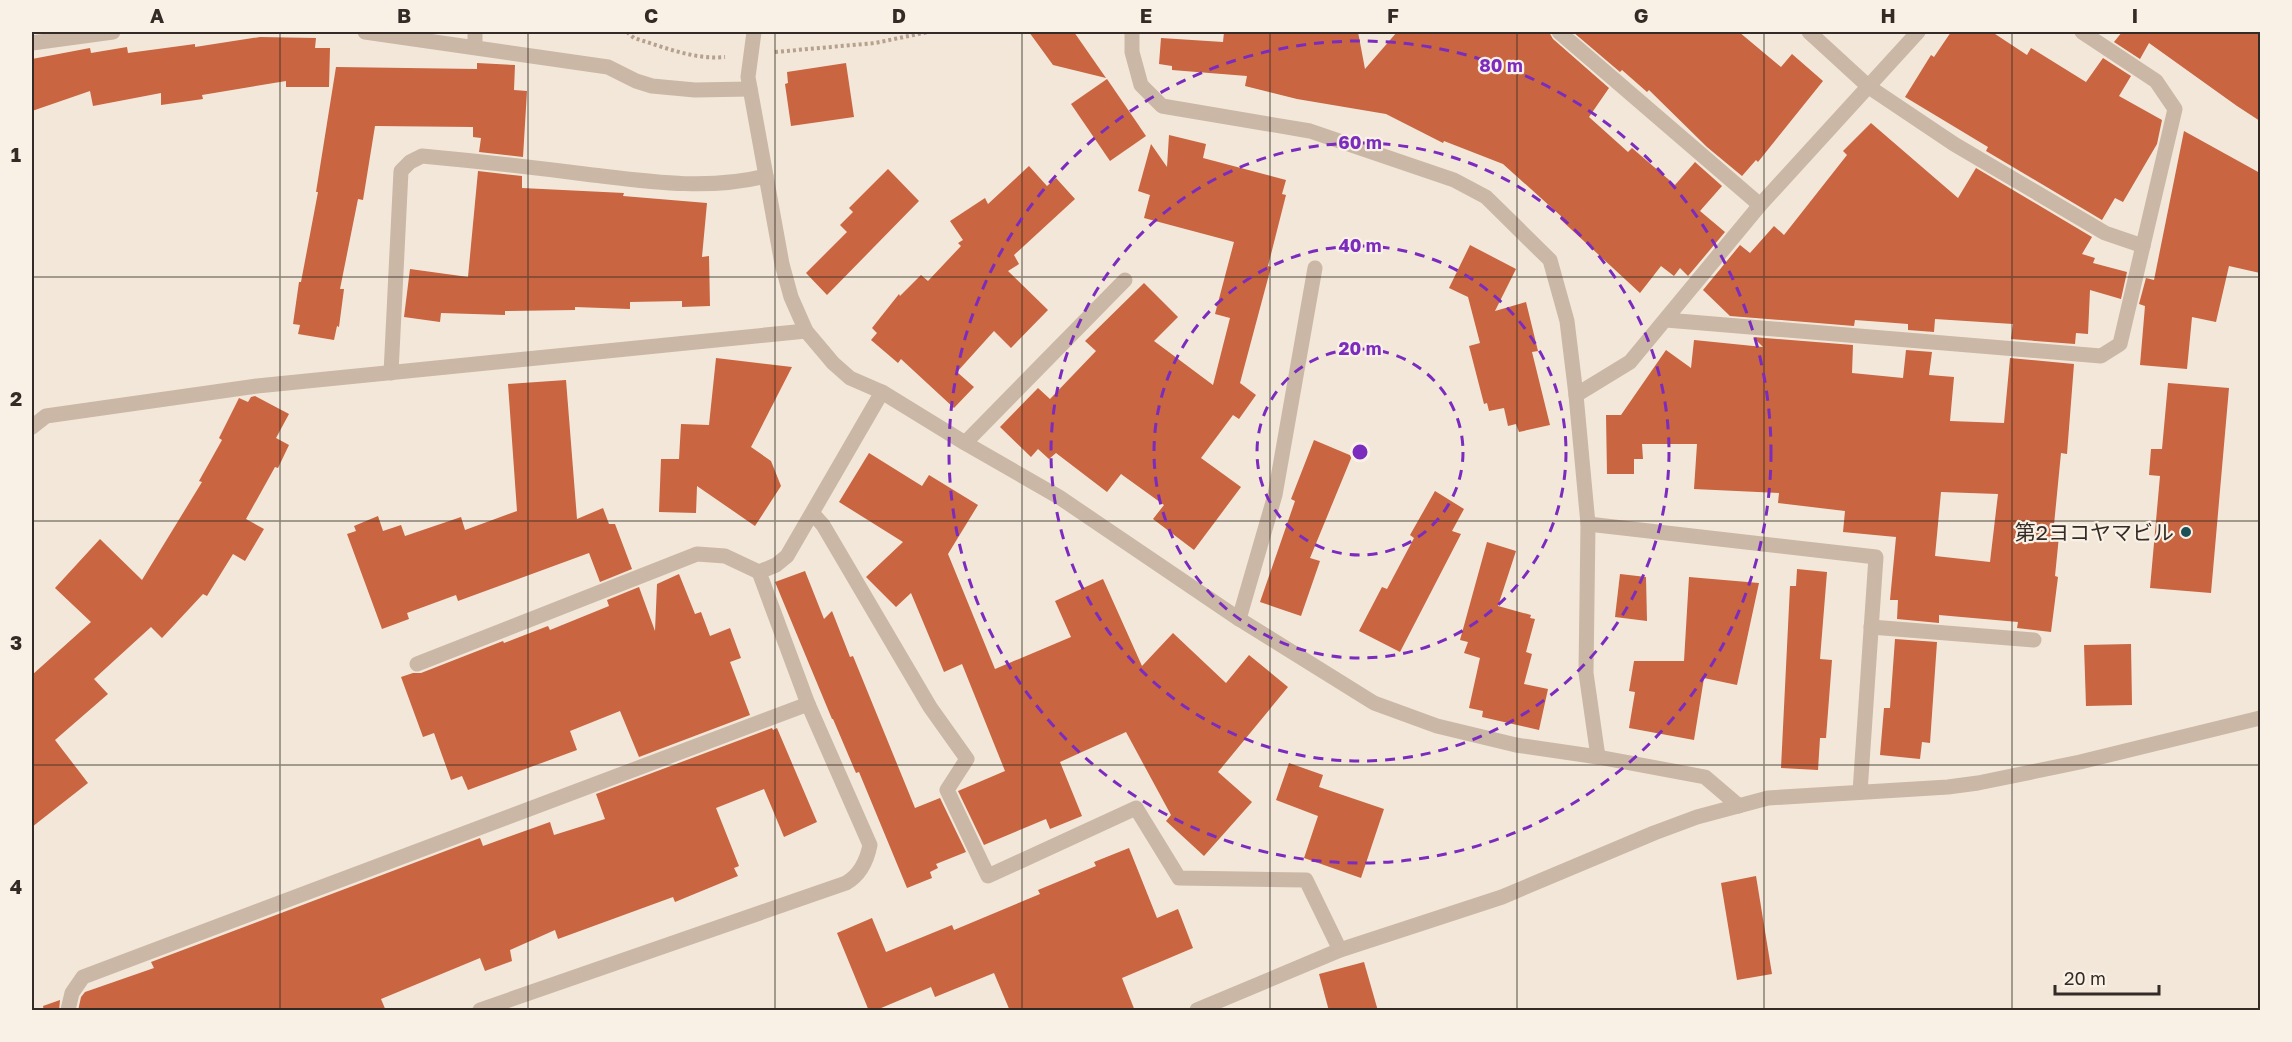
<svg xmlns="http://www.w3.org/2000/svg" width="2292" height="1042" font-family="'Golos Text','Noto Sans JP',sans-serif">
<style>
.building{fill:#c96540;fill-rule:evenodd}
.lines{fill:none;stroke-linecap:round;stroke-linejoin:round}
.path{stroke:#b6a18f;stroke-width:4;stroke-dasharray:3 3;stroke-linecap:butt}
.minor{stroke:#cab7a5;stroke-width:15}
.grid{fill:none;stroke:#352b26;stroke-width:1.5;stroke-opacity:0.55}
.ring{fill:none;stroke:#7b2cbf;stroke-width:3;stroke-dasharray:10 8}
.poi-dot{fill:#1b5258;stroke:#f9f1e5;stroke-width:2}
.labels{text-anchor:middle;dominant-baseline:central;stroke-width:4.5;stroke-linejoin:round;paint-order:stroke}
.poi-label{font-size:21px;fill:#352b26;stroke:#f9f1e5;text-anchor:end}
.centre{fill:#7b2cbf;stroke:#f9f1e5;stroke-width:3}
.ring-label{font-size:18px;text-anchor:middle;font-weight:bold;fill:#7b2cbf;stroke:#f9f1e5;stroke-width:4.5;stroke-linejoin:round;paint-order:stroke}
.neatline{fill:none;stroke:#352b26;stroke-width:2}
.grid-label{font-size:20px;text-anchor:middle;font-weight:bold;fill:#352b26}
</style>
<rect width="100%" height="100%" fill="#f2e7d9"/>
<!-- building -->
<g class="building">
<path d="M1029,32H1074L1106,78L1053,65Z"/>
<path d="M1224,32H1358L1365,69L1397,32H1549L1553,39L1609,88L1589,117L1628,152L1632,148L1675,185L1695,162L1722,186L1700,211L1725,232L1688,276L1680,268L1674,276L1661,266L1640,293L1560,219L1562,217L1503,164L1444,141L1443,143L1386,114L1297,99L1245,86L1247,76L1172,70V66L1159,64L1161,38L1223,42Z"/>
<path d="M1573,32H1739L1781,67L1792,54L1823,81L1758,162L1756,160L1742,176L1707,147L1649,90L1647,92L1622,70L1620,72Z"/>
<path d="M1951,32H1992L2027,55L2031,48L2086,82L2103,58L2131,76L2119,96L2162,120L2157,144L2123,202L2115,198L2102,220L1986,151L1988,147L1905,97L1931,55L1934,57Z"/>
<path d="M2122,32H2260V121L2237,106L2149,43L2140,59L2114,42Z"/>
<path d="M260,37L316,38L315,48H330L329,87H286V81L202,95L203,99L161,105V93L93,106L90,91L32,111V59L90,48L91,53L127,47L128,53L195,44V47Z"/>
<path d="M477,63L515,65L514,90L527,91L523,157L479,152L481,138L473,137V127L375,126L363,200L358,199L340,289H344L339,327L337,326L334,340L298,334L300,325L293,324L299,282H301L318,192H316L336,67L477,69Z"/>
<path d="M846,63L854,117L791,126L785,84L788,83L787,72Z"/>
<path d="M1107,79L1146,136L1110,161L1071,104Z"/>
<path d="M1871,123L1958,198L1976,168L2092,237L2082,254L2095,258L2093,263L2127,272L2121,299L2090,290L2088,334L2076,333L2075,344L2011,339L2013,324L1935,319L1934,332L1908,330V324L1882,322L1855,320L1854,326L1730,316L1703,290L1740,245L1750,253L1774,226L1784,235L1847,155L1843,151Z"/>
<path d="M2184,131L2260,173V273L2229,266L2216,322L2192,317L2187,369L2140,365L2145,306L2139,304L2146,278L2154,280Z"/>
<path d="M1169,135L1206,144L1203,158L1286,180L1282,194L1286,195L1268,266L1271,267L1240,383L1256,395L1239,419L1233,415L1201,458L1241,487L1194,550L1153,519L1164,505L1121,474L1107,492L1056,453L1049,459L1038,449L1031,457L1000,427L1038,388L1050,399L1096,351L1085,341L1144,283L1178,317L1154,341L1213,385L1230,318L1215,314L1234,242L1144,218L1150,195L1138,191L1151,144L1167,167Z"/>
<path d="M1029,166L1047,186L1056,178L1075,199L1014,255L1019,264L1008,271L1048,310L1011,348L994,331L957,372L974,387L954,408L901,359L898,363L871,340L877,333L872,328L899,294L900,296L921,275L928,281L961,246L958,243L963,240L950,221L985,198L988,204Z"/>
<path d="M888,169L919,201L827,295L806,273L847,232L840,225L853,212L849,208Z"/>
<path d="M478,171L522,176V188L624,193L623,196L707,203L702,257L709,256L710,306L682,307V301L630,302V309L575,307V310L505,311V315L441,313L440,322L404,317L410,269L468,277Z"/>
<path d="M1470,245L1516,269L1495,311L1526,302L1538,351L1532,352L1550,425L1519,432L1516,424L1508,426L1504,408L1489,411L1487,403L1484,404L1469,346L1480,343L1468,297L1449,288Z"/>
<path d="M1753,337L1853,345L1852,373L1903,378L1906,350L1932,352L1929,375L1954,377L1950,421L2004,423L2010,358L2074,364L2067,454L2061,453L2053,535L2059,536L2055,576L2058,577L2051,632L2017,628L2018,622L1939,615V623L1897,619L1898,600H1890L1896,537L1843,532L1845,511L1778,503L1779,493L1694,489L1697,444H1642L1643,459H1634V474H1607L1606,415H1621L1666,350L1691,368L1694,340L1763,347ZM1941,492L1998,494L1990,562L1935,556Z"/>
<path d="M716,358L792,367L751,447L771,461L781,486L755,526L697,486L696,513L659,512L661,459H679L681,424L709,425Z"/>
<path d="M566,380L577,519L603,508L609,524H615L632,569L600,582L589,553L458,601L456,595L407,613L409,619L382,629L347,534L356,531L354,526L378,516L383,531L401,525L405,536L461,517L465,530L517,511L508,384Z"/>
<path d="M2168,383L2229,388L2211,593L2150,588L2160,476L2149,475L2151,449H2162Z"/>
<path d="M255,396L289,414L276,438L289,445L278,468L275,467L246,519L264,529L245,561L233,554L207,596L203,594L162,638L151,627L94,679L108,694L55,740L88,783L32,827V675L91,622L55,588L100,539L142,580L202,482L199,481L222,440L219,438L239,398L248,402L251,397Z"/>
<path d="M1314,440L1352,456L1310,558L1320,561L1301,616L1260,602L1295,501L1291,499Z"/>
<path d="M869,453L922,486L929,475L978,505L948,554L995,669L1071,637L1055,601L1103,579L1142,666L1173,633L1226,683L1249,655L1288,687L1218,772L1252,802L1204,856L1166,821L1171,815L1126,732L1060,762L1082,816L1050,829L1046,819L984,845L958,791L1005,771L962,664L944,672L911,593L896,607L866,577L903,542L839,502Z"/>
<path d="M1435,491L1464,509L1452,531L1461,534L1400,652L1359,631L1382,587L1387,589L1414,538L1410,535Z"/>
<path d="M1487,542L1516,551L1498,606L1531,615L1530,618L1535,619L1526,652L1532,654L1524,684L1548,689L1539,730L1482,717L1483,711L1469,708L1480,658L1464,653L1468,642L1460,640Z"/>
<path d="M1797,569L1827,572L1820,659L1832,660L1826,738H1820L1818,770L1781,768L1790,586H1796Z"/>
<path d="M805,571L824,619L832,611L850,657L853,656L915,808L940,798L966,852L936,864L938,868L930,872L932,878L907,888L859,772L856,773L833,719H832L775,582Z"/>
<path d="M679,574L695,614L701,612L710,636L730,628L741,658L730,662L750,715L639,757L620,711L570,731L577,750L468,790L462,776L451,780L434,733L423,737L401,677L413,673H421L503,641L504,643L548,626L550,630L609,606L607,600L639,587L655,631L657,584Z"/>
<path d="M1620,574L1646,577L1647,621L1615,617Z"/>
<path d="M1689,577L1759,583L1737,685L1704,678L1694,740L1629,728L1635,692L1629,691L1634,661H1684Z"/>
<path d="M1895,639L1937,642L1930,743L1922,742L1920,759L1880,755L1884,708H1890Z"/>
<path d="M2131,644L2132,705L2086,706L2084,645Z"/>
<path d="M772,728L773,730L777,728L817,822L784,837L764,789L716,808L739,866L734,868L738,876L675,902L673,897L558,939L555,930L510,950L512,961L485,971L480,958L381,999L386,1011H78L81,997L85,992L154,968L151,962L480,838L483,846L550,822L554,835L605,819L596,794Z"/>
<path d="M1289,763L1323,775L1319,787L1384,809L1361,878L1304,858L1318,816L1276,800Z"/>
<path d="M1129,848L1157,918L1178,909L1193,948L1122,978L1135,1011H1010L994,973L935,997L931,987L874,1011H869L837,933L872,918L886,952L952,925L954,930L1040,894L1038,890L1096,866L1094,862Z"/>
<path d="M1756,876L1772,974L1737,980L1721,883Z"/>
<path d="M1364,962L1378,1011H1329L1319,974Z"/>
<path d="M60,1000L59,1011H44L43,1006Z"/>
</g>
<g class="lines">
<!-- path -->
<g class="path">
<path d="M627,32L634,38C664,47 694,60 725,57"/>
<path d="M775,52L875,43L928,32"/>
</g>
<!-- minor -->
<g class="minor">
<path d="M365,32L608,67L636,81L652,86L695,90L750,89"/>
<path d="M475,32V47"/>
<path d="M754,32L748,77L782,264L791,297L806,331L833,363L850,378L882,392L965,443L1059,497L1239,619L1374,703L1437,726L1516,745L1598,757L1705,777L1739,806"/>
<path d="M1132,32V52L1141,85L1162,106L1310,131L1454,180L1486,197L1550,260L1567,321L1576,395L1588,524L1586,673L1598,757"/>
<path d="M1559,32L1760,205"/>
<path d="M1809,32L1869,87L1954,144L2105,233L2143,246"/>
<path d="M32,43L113,32"/>
<path d="M1666,320L2101,356L2120,344L2175,109L2156,81L2082,32"/>
<path d="M391,373L401,171L410,162L422,156C476,161 530,167 585,174C645,181 706,191 766,176"/>
<path d="M1576,395L1630,362L1760,205L1918,32"/>
<path d="M32,427L46,416L257,386L806,331"/>
<path d="M965,443L1125,280"/>
<path d="M813,514L823,525L930,707L967,759L947,790L988,876L1136,808L1179,878L1306,880L1340,950"/>
<path d="M1588,524L1876,557L1860,792"/>
<path d="M1239,619L1275,495L1315,268"/>
<path d="M1871,627L2034,640"/>
<path d="M417,664L697,554L725,556L759,572"/>
<path d="M68,1010L72,993L83,977L808,704"/>
<path d="M480,1010L846,883C860,875 867,860 870,845L808,704L759,572L776,565L787,556L882,392"/>
<path d="M1197,1010L1340,950L1502,897L1654,833L1697,817L1768,798L1948,787L1978,783L2080,762L2260,718"/>
</g>
</g>
<!-- grid -->
<path class="grid" d="M280,32V1010M528,32V1010M775,32V1010M1022,32V1010M1270,32V1010M1517,32V1010M1764,32V1010M2012,32V1010M32,277H2260M32,521H2260M32,765H2260"/>
<!-- distance rings -->
<g class="ring">
<circle cx="1360" cy="452" r="103"/>
<circle cx="1360" cy="452" r="206"/>
<circle cx="1360" cy="452" r="309"/>
<circle cx="1360" cy="452" r="411"/>
</g>
<!-- markers -->
<circle class="poi-dot" cx="2186" cy="532" r="6"/>
<g class="labels">
<!-- poi labels -->
<g class="poi-label">
<text x="2174" y="532">第2ヨコヤマビル</text>
</g>
</g>
<circle cx="1360" cy="452" r="9" class="centre"/>
<g class="ring-label">
<text x="1501" y="72">80 m</text>
<text x="1360" y="149">60 m</text>
<text x="1360" y="252">40 m</text>
<text x="1360" y="355">20 m</text>
</g>
<!-- border -->
<rect width="2292" height="1042" fill="none" stroke="#f9f1e5" stroke-width="66"/>
<!-- scale -->
<path d="M2055 985v9h104v-9" fill="none" stroke="#352b26" stroke-width="3"/>
<text x="2064" y="985" font-size="18" fill="#352b26" stroke="#f9f1e5" stroke-width="4.5" paint-order="stroke">20 m</text>
<rect x="33" y="33" width="2226" height="976" class="neatline"/>
<g class="grid-label">
<text x="157" y="23">A</text>
<text x="404" y="23">B</text>
<text x="651" y="23">C</text>
<text x="899" y="23">D</text>
<text x="1146" y="23">E</text>
<text x="1393" y="23">F</text>
<text x="1641" y="23">G</text>
<text x="1888" y="23">H</text>
<text x="2135" y="23">I</text>
<text x="16" y="162">1</text>
<text x="16" y="406">2</text>
<text x="16" y="650">3</text>
<text x="16" y="894">4</text>
</g>
</svg>
